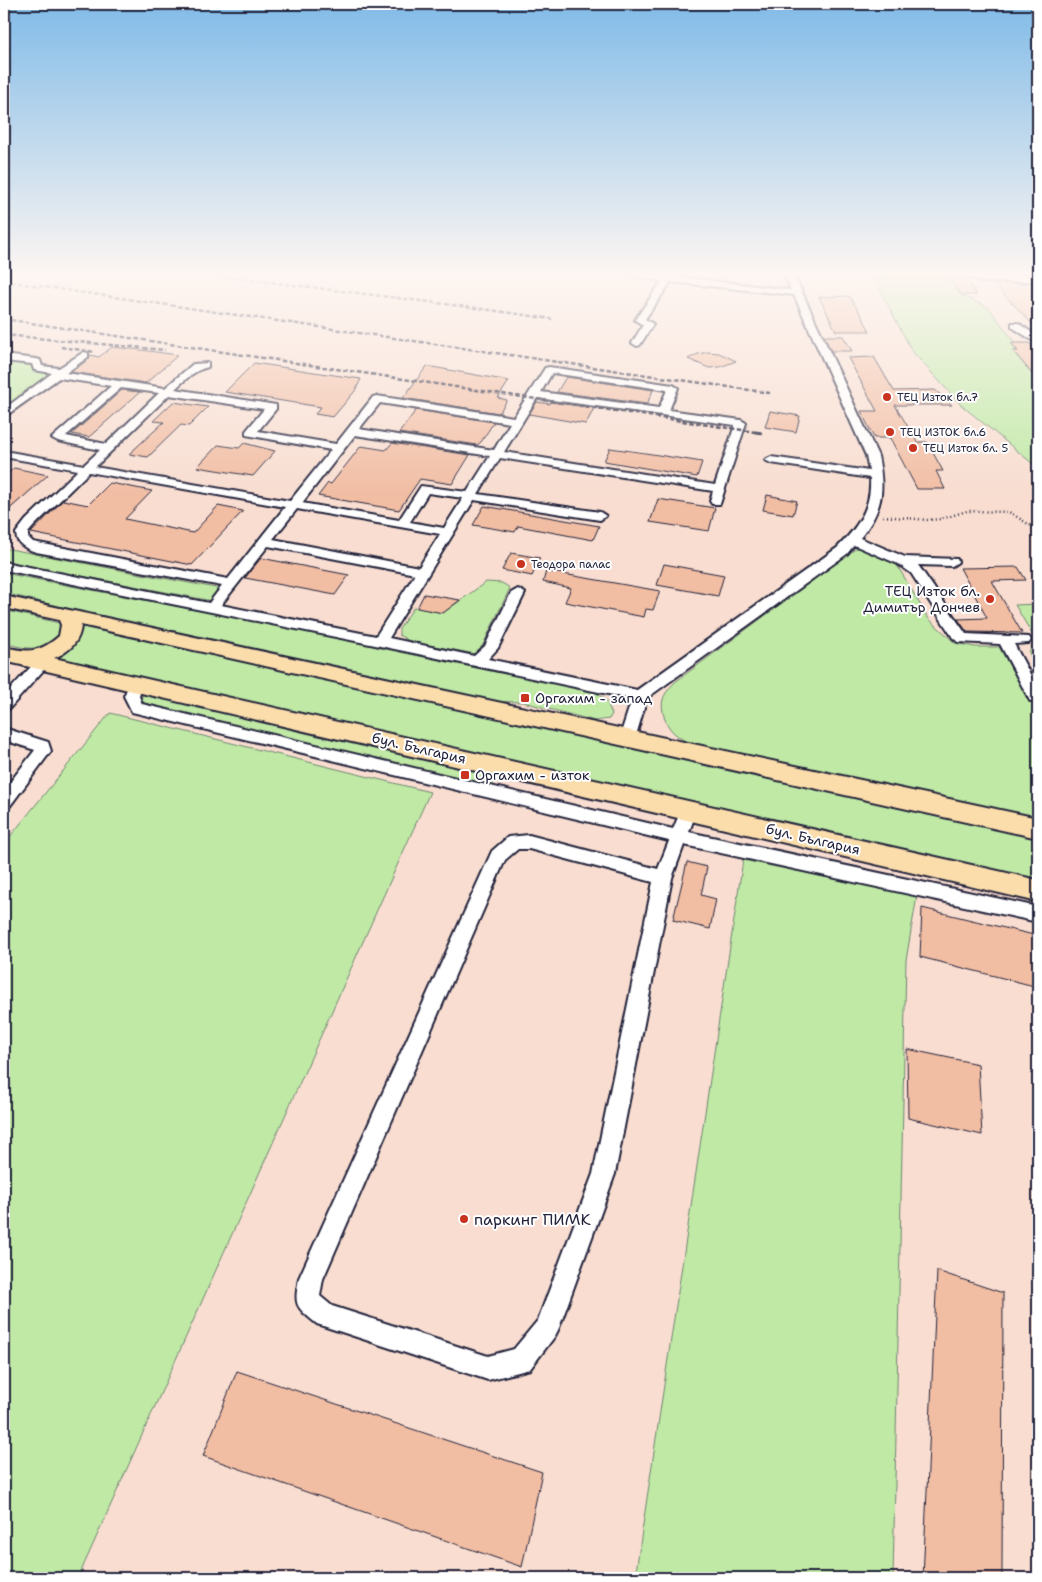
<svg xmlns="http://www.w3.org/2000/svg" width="1042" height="1582" font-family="'Shantell Sans',sans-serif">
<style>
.built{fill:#f8ddd0}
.green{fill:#bfe9a5;stroke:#708670}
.building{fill:#f1bda3;stroke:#22223b}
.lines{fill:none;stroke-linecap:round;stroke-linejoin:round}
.minor-casing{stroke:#22223b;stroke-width:4}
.highway-casing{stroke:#22223b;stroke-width:4}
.path{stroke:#22223b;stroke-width:2.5;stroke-dasharray:1 3;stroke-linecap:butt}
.minor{fill:#fff;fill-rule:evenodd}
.highway{fill:#fbddab;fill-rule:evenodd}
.rail-far1{stroke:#22223b;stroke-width:2.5;stroke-dasharray:4.5 2.5;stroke-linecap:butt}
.rail{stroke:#22223b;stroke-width:3;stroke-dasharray:5.5 3;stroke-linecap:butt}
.poi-dot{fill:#c8321e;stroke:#fff;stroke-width:2}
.labels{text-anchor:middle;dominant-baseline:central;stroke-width:4;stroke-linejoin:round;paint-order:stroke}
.far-poi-label{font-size:11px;fill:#22223b;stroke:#fff;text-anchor:start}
.poi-label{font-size:14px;fill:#22223b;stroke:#fff;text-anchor:start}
.street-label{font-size:14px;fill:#22223b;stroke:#fff}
.near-poi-label{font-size:16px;fill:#22223b;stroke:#fff;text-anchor:start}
</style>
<rect width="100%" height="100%" fill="#fbebe3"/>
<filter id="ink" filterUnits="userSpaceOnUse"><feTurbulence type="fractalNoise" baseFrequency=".02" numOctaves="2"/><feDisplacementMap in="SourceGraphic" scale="10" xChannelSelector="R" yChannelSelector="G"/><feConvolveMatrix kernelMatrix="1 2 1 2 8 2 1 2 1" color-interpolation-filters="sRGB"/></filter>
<g filter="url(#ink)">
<!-- built -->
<rect class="built" x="4" y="275" width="1034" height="1303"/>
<!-- green -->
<g class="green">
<path d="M872,275H946L961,295L989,308L1013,340L1016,352L1038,380V468L960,404L912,351Z"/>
<path d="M4,361L31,365L33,370L54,373L4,410Z"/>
<path d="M858,547L897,565L928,618L955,643L975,647H999L1027,696L1038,705V820L740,755C711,748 669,747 663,712C660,698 666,692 675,682Z"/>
<path d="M4,548L221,589L212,601L4,561Z"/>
<path d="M4,573L371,644L595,692L606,700L612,714L609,719L595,721L523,702L482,701L170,633L4,593Z"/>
<path d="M486,582L502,583L510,588L480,651L476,654L411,642L399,635V629L414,607L443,613Z"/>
<path d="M1038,604V668L1029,653L1035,639L1015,605Z"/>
<path d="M4,610L59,623L63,627L59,639C36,652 28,649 4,643Z"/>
<path d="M83,627L1038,836V882L60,660L58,657L78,636Z"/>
<path d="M144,692L481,770L496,781L492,785H468L149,708L141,699Z"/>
<path d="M110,713L430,792L78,1578H4V844Z"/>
<path d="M743,860L917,896L906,960L893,1578H635Z"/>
</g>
<!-- building -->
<g class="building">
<path d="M946,275H963L977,295H961Z"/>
<path d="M1038,283V330L994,284Z"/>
<path d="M849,296L860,313L870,331H836L819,297Z"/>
<path d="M824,336H843L852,351H831Z"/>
<path d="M1011,343H1029L1038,352V381L1013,351H1018Z"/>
<path d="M112,347L141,350L178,355L146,383L71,372L89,359L90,355L99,357Z"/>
<path d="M708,352L719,353L736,361L720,367L709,368L688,359L698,354Z"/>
<path d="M874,357L894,391L935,390L952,405H895L917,442H927L943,471H936L945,489H917L890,438H874L861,411H877L848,358Z"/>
<path d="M254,363L361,379L355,391L333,417L315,414L321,407L225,392Z"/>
<path d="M427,366L509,381L498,398L507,400L499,413L403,398Z"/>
<path d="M566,377L653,390L647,404L557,392Z"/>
<path d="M122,390L140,392L89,437L72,434Z"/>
<path d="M173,402L208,407L189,426L181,425L148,457L129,454L164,422L153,421Z"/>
<path d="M537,402L550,404L551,402L594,408L586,424L529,414Z"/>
<path d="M416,410L494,422L481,442L477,445L399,433Z"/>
<path d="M770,411L800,416L796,432L765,427Z"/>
<path d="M244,443L275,451L253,476L197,467L218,445L239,448Z"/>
<path d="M392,443L470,455L452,484L420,479L399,510L318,496L328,483L331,484L361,446L386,450Z"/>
<path d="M610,448L652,454L702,462L697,477L604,461Z"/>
<path d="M14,468L48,475L4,514V477Z"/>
<path d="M110,483L152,491L125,519L193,533L218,506L243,511L192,565L31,533L63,500L88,505Z"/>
<path d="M767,495L797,501L793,515L763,510Z"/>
<path d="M658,499L715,508L709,531L650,522Z"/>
<path d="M484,506L525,513L599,526L593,540L518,526L515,532L473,525Z"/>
<path d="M511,553L540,558L532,576L502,570Z"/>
<path d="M261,558L349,575L335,595L245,578Z"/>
<path d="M664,564L724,575L718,596L657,585Z"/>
<path d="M1018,567L1026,580L992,581L1022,633L967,632L958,619L987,618L960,568Z"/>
<path d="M546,571L660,591L653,610L646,609L644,617L565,602L571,588L543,582Z"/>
<path d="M424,594L460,600L443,613L417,608Z"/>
<path d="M687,862L707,867L701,895L716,899L710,929L673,920Z"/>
<path d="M922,908L1038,936V987L920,957Z"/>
<path d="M907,1049L978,1064L982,1135L908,1118Z"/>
<path d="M937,1271L1003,1293L1002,1578H923Z"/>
<path d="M237,1371L542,1472L522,1567L203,1456Z"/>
</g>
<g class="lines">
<!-- minor casing -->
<g class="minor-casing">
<g id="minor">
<path d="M632,275H662L791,290L785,275H794L878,456C885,490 883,510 860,538L905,557L957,559L958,562L952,566L918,565L966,634L1029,637L1031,640L1029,643L1014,644L1038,689V701H1030L1000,644L958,642L953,638L911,573L898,564L854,545L847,554L647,698L635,739L632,743H622L619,739L632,699L380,646L4,570V562L209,603L222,586L36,552C26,549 16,544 16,533L26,520L78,470L4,457V451L84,465L100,450L58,441L52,438L111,386L59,378L4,417V409L52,373L34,370L32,364L4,361V355L36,359L40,360L42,366L59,368L84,352L88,353V357L66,373L165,388L193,364L208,363V367C194,370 185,380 175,389L276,405V409L258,431L336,444L373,397L377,396L514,417L545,368L549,367L673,385L678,388L669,410L741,420L746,423L720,504H712L710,501L713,491L500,458L478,494L600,512L606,516L600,520L474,500L389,638L474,656L485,646L511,593L518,589L525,593L498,648L488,659L637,690L837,548C857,528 872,508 870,478L771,463L765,460L771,457L869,471L866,456L794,295L671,282L645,319L653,324L640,345L637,346L632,343L643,325L635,320L662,281ZM552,373L667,390L659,408L541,392ZM121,388L159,393L106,444L66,436ZM169,395L264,409L246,431V435L331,450L290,501L95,467ZM537,398L735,425L715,485L504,452ZM380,403L510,423L494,450L359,429ZM355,435L490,456L467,492L421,486L399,520L302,503ZM89,472L285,507L228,579L33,542L28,537V533L34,526ZM428,493L463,498L444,528L410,522ZM297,509L440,534L419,567L273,539ZM268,546L415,574L376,636L221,605Z"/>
<path d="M967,275H1038V281L980,282Z"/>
<path d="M1012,323H1018L1038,337V344L1012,327Z"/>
<path d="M43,657L50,662L48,665L9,709L4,710V696L38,659Z"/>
<path d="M137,677L144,682L139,696L142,704L673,829L683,806L689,804L695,806L697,810L689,832L1038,907V922L684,845L672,878L615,1174L559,1328L555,1336L530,1369L488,1380L317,1324C295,1306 294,1306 299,1278L492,851L508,837L529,835L658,869L669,841L132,712L124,696L132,678ZM518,849H529L653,882L593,1174L538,1320L514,1349L488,1356L332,1306L320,1296L323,1279L505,860Z"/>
<path d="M4,728L48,742L51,751L10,806L4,808V790L35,750L4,740Z"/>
</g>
</g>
<!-- highway casing -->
<g class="highway-casing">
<path id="highway" d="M4,596L1038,818V838L81,625C80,642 69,652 54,658L1038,880V902L4,661V647C27,652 39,654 59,636L61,625L59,620L4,608Z"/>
</g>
<!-- path -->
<path class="path" d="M883,516L928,520L941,519L967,511L1009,512L1038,530"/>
<!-- minor -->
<use href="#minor" class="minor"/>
<!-- highway -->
<use href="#highway" class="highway"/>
<!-- rail-far1 -->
<g class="rail-far1">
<path d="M216,275C328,290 440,302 552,319"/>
<path d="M4,281L770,393"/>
<path d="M4,319L762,433"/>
<path d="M4,335L165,350"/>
<path d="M61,347L95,352"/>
</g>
<!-- rail -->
<path class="rail" d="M755,432L762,433"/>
</g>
</g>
<!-- sky -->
<linearGradient id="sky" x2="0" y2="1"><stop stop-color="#81bbe8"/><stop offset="0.55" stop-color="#fdf6f2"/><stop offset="1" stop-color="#fdf6f2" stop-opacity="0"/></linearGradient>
<rect width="1042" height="497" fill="url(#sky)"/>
<!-- markers -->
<g class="poi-dot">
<circle cx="887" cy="397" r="5"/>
<circle cx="890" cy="432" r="5"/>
<circle cx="913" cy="448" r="5"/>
<circle cx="521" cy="564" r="5"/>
<circle cx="990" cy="599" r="5"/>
<rect x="520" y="693" width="10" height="10" rx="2.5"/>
<rect x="460" y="770" width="10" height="10" rx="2.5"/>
<circle cx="464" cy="1219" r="5"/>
</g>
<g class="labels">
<!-- far-poi labels -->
<g class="far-poi-label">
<text x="897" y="397">ТЕЦ Изток бл.7</text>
<text x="900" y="432">ТЕЦ ИЗТОК бл.6</text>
<text x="923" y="448">ТЕЦ Изток бл. 5</text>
<text x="531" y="564">Теодора палас</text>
</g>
<!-- poi labels -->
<g class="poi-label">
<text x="980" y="591" text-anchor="end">ТЕЦ Изток бл.<tspan x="980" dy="16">Димитър Дончев</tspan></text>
<text x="535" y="698">Оргахим - запад</text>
<text x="475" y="775">Оргахим - изток</text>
</g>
<!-- street labels -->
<g class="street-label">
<text transform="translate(419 748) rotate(13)">бул. България</text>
<text transform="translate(813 839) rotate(13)">бул. България</text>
</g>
<!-- near-poi labels -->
<g class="near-poi-label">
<text x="474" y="1219">паркинг ПИМК</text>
</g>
</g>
<!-- margin -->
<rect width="1042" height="1582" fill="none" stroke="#fff" stroke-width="20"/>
<rect x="10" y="10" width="1022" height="1562" fill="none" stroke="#22223b" stroke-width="2" filter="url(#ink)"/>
</svg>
